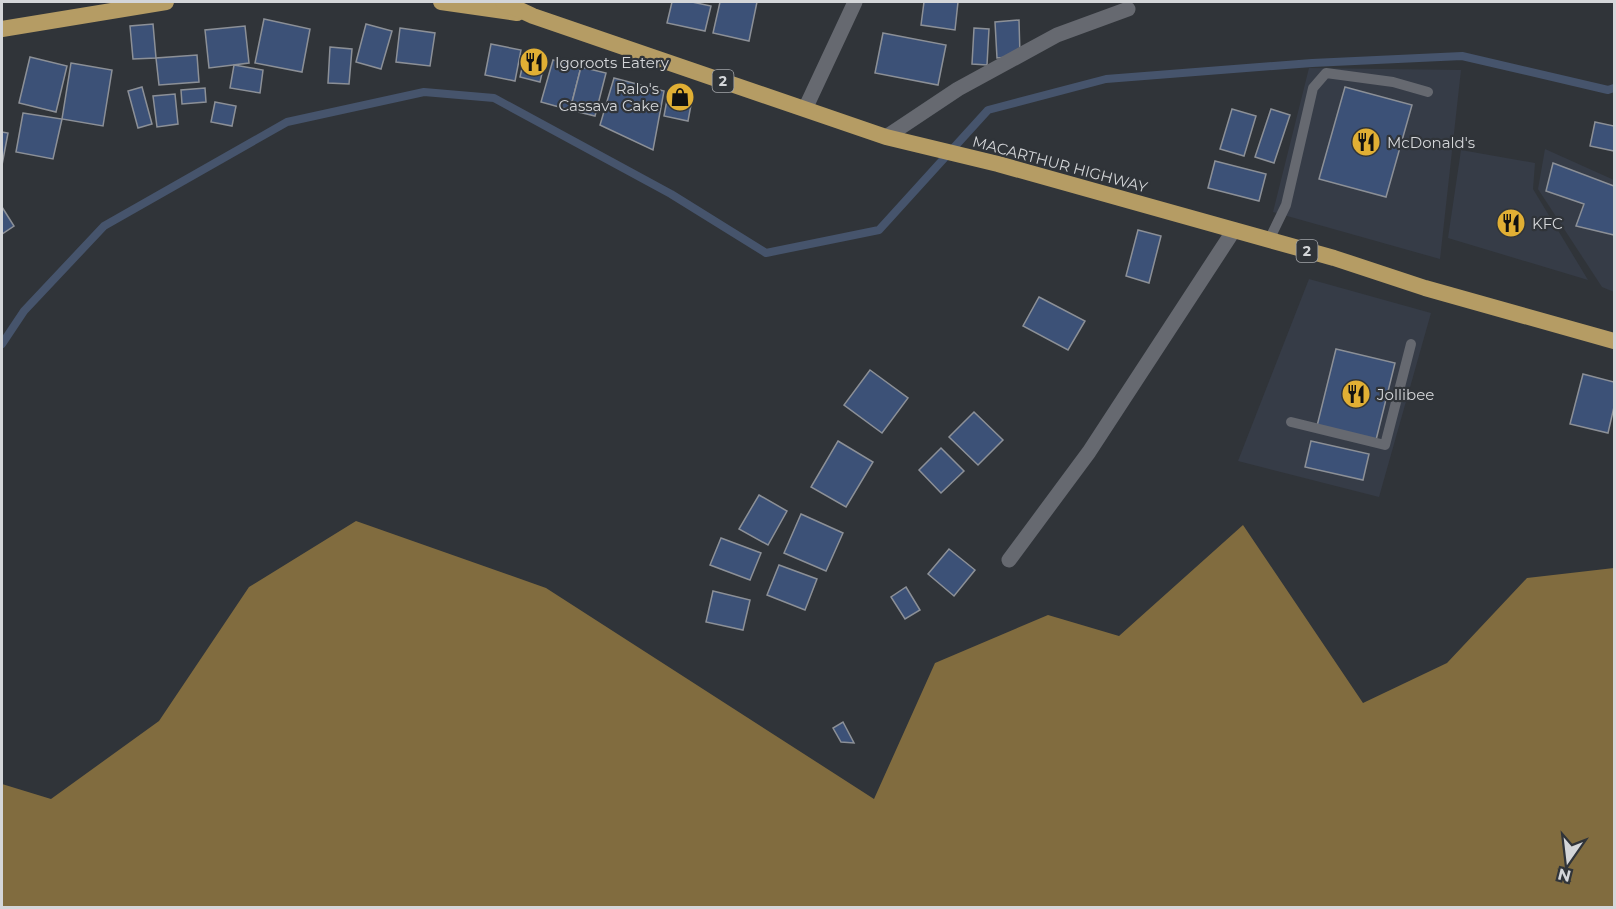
<svg xmlns="http://www.w3.org/2000/svg" width="1616" height="909" font-family="Montserrat,sans-serif">
<style>
.built{fill:#363c47}
.forest{fill:#816c3f}
.lines{fill:none;stroke-linecap:round;stroke-linejoin:round}
.stream{stroke:#46546c;stroke-width:8}
.building{fill:#3c5177;stroke:#8c9097;stroke-width:1.5}
.service{stroke:#666970;stroke-width:10}
.minor{stroke:#666970;stroke-width:15}
.trunk{stroke:#b59c64;stroke-width:16}
.labels{text-anchor:middle;dominant-baseline:central;stroke-width:4.5;stroke-linejoin:round;paint-order:stroke}
.shield{fill:#303439;stroke:#a3a5a9;stroke-width:1.5}
.shield-label{font-size:14px;font-weight:bold;fill:#d4d6d9}
.poi-label{font-size:15px;fill:#d4d6d9;stroke:#303439;text-anchor:start}
.street-label{font-size:15px;fill:#d4d6d9;stroke:#303439}
</style>
<rect width="100%" height="100%" fill="#303439"/>
<!-- built -->
<g class="built">
<path d="M1309,68L1461,70L1440,259L1273,212Z"/>
<path d="M1545,149L1614,180V292L1602,287L1538,189Z"/>
<path d="M1461,150L1535,163L1533,189L1588,280L1448,238Z"/>
<path d="M1309,279L1431,313L1379,497L1238,461Z"/>
</g>
<!-- forest -->
<path class="forest" d="M356,521L546,588L874,799L935,663L1048,615L1119,636L1243,525L1363,703L1447,663L1527,578L1614,568V907H2V784L51,799L159,721L249,587Z"/>
<g class="lines">
<!-- stream -->
<path class="stream" d="M2,344L24,311L104,226L287,122L424,92L494,98L671,194L766,253L879,230L988,110L1106,79L1312,63L1462,56L1608,90L1614,88"/>
</g>
<!-- building -->
<g class="building">
<path d="M672,2H692L711,6L705,31L667,23Z"/>
<path d="M720,2H757L749,41L713,33Z"/>
<path d="M924,2H958L955,30L921,25Z"/>
<path d="M264,19L310,29L302,72L255,63Z"/>
<path d="M1019,20L1020,56L997,58L995,22Z"/>
<path d="M153,24L156,58L133,59L130,26Z"/>
<path d="M366,24L392,31L381,69L356,62Z"/>
<path d="M245,26L249,63L209,68L205,30Z"/>
<path d="M400,28L435,33L430,66L396,62Z"/>
<path d="M974,28L989,29L987,65L972,64Z"/>
<path d="M883,33L946,45L938,85L875,73Z"/>
<path d="M491,44L521,50L515,81L485,75Z"/>
<path d="M330,47L352,49L349,84L328,83Z"/>
<path d="M197,55L199,82L159,85L156,58Z"/>
<path d="M525,55L545,60L540,82L520,77Z"/>
<path d="M30,57L67,66L56,112L19,103Z"/>
<path d="M553,60L581,67L570,110L541,102Z"/>
<path d="M71,63L112,70L103,126L62,119Z"/>
<path d="M234,65L263,70L260,93L230,88Z"/>
<path d="M581,67L606,73L595,116L570,110Z"/>
<path d="M614,78L664,91L653,150L600,125Z"/>
<path d="M142,87L152,124L138,128L128,91Z"/>
<path d="M1345,87L1412,105L1386,197L1319,179Z"/>
<path d="M205,88L206,102L182,104L181,90Z"/>
<path d="M669,89L693,94L688,121L664,116Z"/>
<path d="M175,94L178,124L157,127L153,96Z"/>
<path d="M215,102L236,106L232,126L211,122Z"/>
<path d="M1232,109L1256,116L1244,156L1220,149Z"/>
<path d="M1271,109L1290,115L1274,163L1255,157Z"/>
<path d="M23,113L62,119L53,159L16,152Z"/>
<path d="M1595,122L1614,126V151L1590,146Z"/>
<path d="M2,132L8,133L2,165Z"/>
<path d="M1215,161L1266,174L1259,201L1208,188Z"/>
<path d="M1553,163L1614,186V235L1576,226L1584,204L1546,191Z"/>
<path d="M2,207L14,226L2,234Z"/>
<path d="M1138,230L1161,236L1149,283L1126,276Z"/>
<path d="M1039,297L1085,321L1068,350L1023,326Z"/>
<path d="M1336,349L1395,363L1376,440L1317,426Z"/>
<path d="M870,370L908,398L882,433L844,405Z"/>
<path d="M1583,374L1614,382V407L1608,433L1570,424Z"/>
<path d="M974,412L1003,440L978,465L949,437Z"/>
<path d="M838,441L873,462L846,507L811,487Z"/>
<path d="M1311,441L1369,454L1363,480L1305,467Z"/>
<path d="M941,448L964,471L941,493L919,470Z"/>
<path d="M759,495L787,511L768,545L739,529Z"/>
<path d="M801,514L843,533L826,571L784,553Z"/>
<path d="M721,538L761,553L750,580L710,565Z"/>
<path d="M949,549L975,570L954,596L928,574Z"/>
<path d="M779,565L817,579L805,610L767,595Z"/>
<path d="M906,587L920,610L905,619L891,597Z"/>
<path d="M713,591L750,600L743,630L706,622Z"/>
<path d="M843,722L854,743L841,742L833,728Z"/>
</g>
<g class="lines">
<!-- service -->
<g class="service">
<path d="M1269,240L1286,205L1313,88L1326,73L1393,82L1428,92"/>
<path d="M1291,422L1385,445L1411,344"/>
</g>
<!-- minor -->
<g class="minor">
<path d="M805,109L855,2"/>
<path d="M886,137L958,89L1057,35L1128,9"/>
<path d="M1009,560L1089,452L1234,230"/>
</g>
<!-- trunk -->
<g class="trunk">
<path d="M441,2L517,13"/>
<path d="M503,2L533,16L886,137L998,164L1234,230L1334,258L1425,288L1614,341"/>
<path d="M2,29L166,2"/>
</g>
</g>
<!-- icons -->
<defs>
<g id="restaurant-disc" transform="scale(1.5)"><circle r="9.5" fill="#e1af34" stroke="#303439"/><path d="M-5-6h1v4h1v-4h1v4h1v-4h1v5L-1.5 .5V6h-2V.5L-5-1ZM5-6V6H3V1.5H1.5Q1.5-4 5-6Z" fill="#111"/></g>
<g id="shop-disc" transform="scale(1.5)"><circle r="9.5" fill="#e1af34" stroke="#303439"/><path d="M-5-2.5h2.3a2.7 3.5 0 0 1 5.4 0H5L5.5 6h-11ZM-1.5-2.5h3a1.5 2.3 0 0 0-3 0Z" fill="#111"/></g>
</defs>
<g fill-rule="evenodd">
<use href="#restaurant-disc" x="534" y="62"/>
<use href="#shop-disc" x="680" y="97"/>
<use href="#restaurant-disc" x="1366" y="142"/>
<use href="#restaurant-disc" x="1511" y="223"/>
<use href="#restaurant-disc" x="1356" y="394"/>
</g>
<g class="labels">
<!-- shield labels -->
<g class="shield">
<rect x="712.5" y="70" width="21" height="22" rx="4.5"/>
<rect x="1296.5" y="240" width="21" height="22" rx="4.5"/>
</g>
<g class="shield-label">
<text x="723" y="81">2</text>
<text x="1307" y="251">2</text>
</g>
<!-- poi labels -->
<g class="poi-label">
<text x="555" y="62">Igoroots Eatery</text>
<text x="659" y="88" text-anchor="end">Ralo's<tspan x="659" dy="17">Cassava Cake</tspan></text>
<text x="1387" y="142">McDonald's</text>
<text x="1532" y="223">KFC</text>
<text x="1377" y="394">Jollibee</text>
</g>
<!-- street labels -->
<g class="street-label">
<text transform="translate(1060 164) rotate(15)">MACARTHUR HIGHWAY</text>
</g>
</g>
<!-- border -->
<rect width="1616" height="909" fill="none" stroke="#d4d6d9" stroke-width="6"/>
<!-- north arrow -->
<g transform="translate(1568 861) rotate(194)" stroke="#303439" stroke-width="4.5" paint-order="stroke">
<path d="M0-4.5L10 22L0 15L-10 22Z" fill="#d4d6d9"/>
<text y="-9" font-size="16" font-weight="bold" text-anchor="middle" fill="#d4d6d9">N</text>
</g>
</svg>
